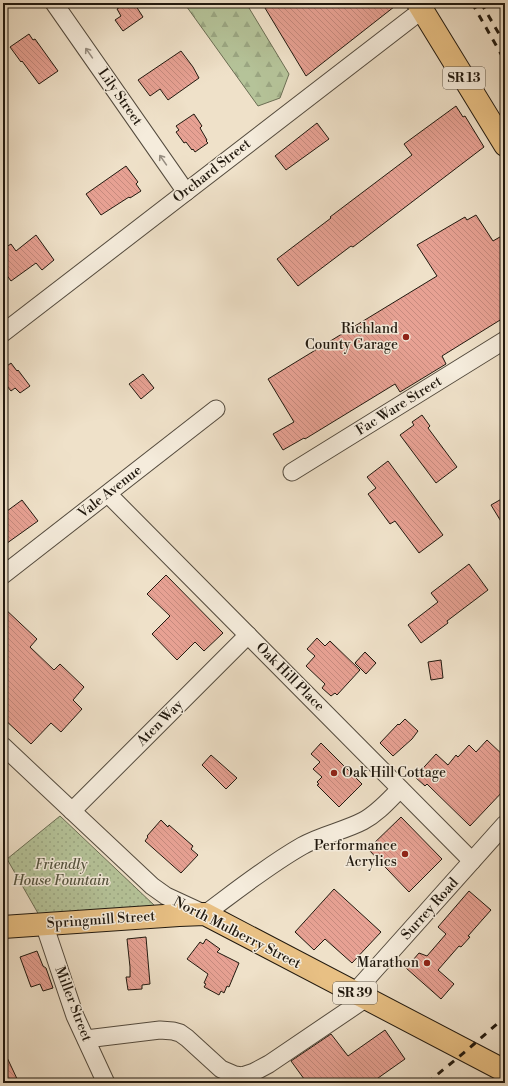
<svg xmlns="http://www.w3.org/2000/svg" width="508" height="1086" font-family="'Libre Bodoni',serif">
<style>
.forest{fill:url(#forest-firs);stroke:#6b6e54}
.park{fill:url(#park-dots);stroke:#6b6e54}
.building{fill:url(#building-back-hatch);stroke:#21190f}
.lines{fill:none;stroke-linecap:round;stroke-linejoin:round}
.street-casing{stroke:#544b3e;stroke-width:19}
.primary-casing{stroke:#21190f;stroke-width:24}
.highway-casing{stroke:#21190f;stroke-width:24}
.street{stroke:#f5ecdc;stroke-width:17}
.primary{stroke:#e8c084;stroke-width:22}
.highway{stroke:#e8c084;stroke-width:22}
.rail{stroke:#21190f;stroke-width:3;stroke-dasharray:7 7;stroke-linecap:butt}
.oneway{stroke:#968d80}
.poi-dot{fill:#8f2418;stroke:#f5ecdc;stroke-width:1.5}
.labels{text-anchor:middle;dominant-baseline:central;stroke-width:3;stroke-linejoin:round;paint-order:stroke}
.shield{fill:#f5ecdc;stroke:#61584c;stroke-width:1}
.shield-label{font-size:13px;font-weight:bold;fill:#21190f}
.street-label{font-size:14px;fill:#21190f;stroke:#f5ecdc}
.poi-label{font-size:14px;fill:#21190f;stroke:#f5ecdc;text-anchor:end}
.park-label{font-size:14px;font-style:italic;fill:#55543f;stroke:#f5ecdc}
</style>
<defs>
<pattern id="forest-firs" width="22" height="20" patternUnits="userSpaceOnUse"><rect width="22" height="20" fill="#b5c399"/><path d="M5 1l3.5 6h-7zM16 11l3.5 6h-7z" fill="#9ba783"/></pattern>
<pattern id="park-dots" width="8" height="8" patternUnits="userSpaceOnUse"><rect width="8" height="8" fill="#b5c399"/><path d="M2 2h.1M6 6h.1" fill="none" stroke="#9ba783" stroke-width="1.8" stroke-linecap="round"/></pattern>
<pattern id="building-back-hatch" width="6" height="6" patternUnits="userSpaceOnUse"><rect width="6" height="6" fill="#e7a193"/><path d="M-1 5l2 2M0 0l6 6M5-1l2 2" fill="none" stroke="#c68a7e"/></pattern>
</defs>
<rect width="100%" height="100%" fill="#efe1c9"/>
<filter id="stains"><feTurbulence type="fractalNoise" baseFrequency=".005" numOctaves="4"/><feColorMatrix values="0 0 0 0 .2 0 0 0 0 .09 0 0 0 0 .02 0 0 0 .5 -.17"/></filter>
<radialGradient id="worn" r=".72"><stop offset=".6" stop-color="#630" stop-opacity="0"/><stop offset="1" stop-color="#630" stop-opacity=".3"/></radialGradient>
<!-- forest -->
<path class="forest" d="M184,3H246L289,74L280,98L258,106Z"/>
<!-- park -->
<path class="park" d="M60,816L155,906L39,915L7,859Z"/>
<!-- building -->
<g class="building">
<path d="M126,3H134L143,17L123,31L115,20L121,16L117,9Z"/>
<path d="M262,3H399L306,76Z"/>
<path d="M29,34L33,40L35,39L58,71L39,84L22,61L21,62L10,47Z"/>
<path d="M181,51L193,67L199,78L168,100L160,89L150,96L138,80Z"/>
<path d="M456,106L463,117L465,116L484,147L353,247L351,246L298,286L277,259L331,218L330,217L412,155L404,144Z"/>
<path d="M194,114L202,126L200,128L207,140L206,141L208,143L195,152L193,149L192,150L186,142L184,143L176,132L179,130L176,126Z"/>
<path d="M317,123L329,139L286,170L275,156Z"/>
<path d="M126,166L138,182L136,184L141,191L130,198L129,197L101,215L86,194Z"/>
<path d="M476,215L493,241L505,234V317L442,356L446,364L400,392L395,384L305,439L304,438L283,450L273,434L294,422L268,379L437,276L417,245L465,217L467,220Z"/>
<path d="M36,235L54,260L42,270L36,263L11,281L3,270V249L11,244L16,251Z"/>
<path d="M11,363L17,371L18,370L30,386L20,393L15,388L11,391L3,381V369Z"/>
<path d="M143,374L154,388L141,399L129,384Z"/>
<path d="M422,415L430,426L428,428L457,467L436,483L400,435L414,425L412,422Z"/>
<path d="M388,461L443,535L419,553L395,521L390,524L368,494L376,488L367,477Z"/>
<path d="M505,497V528L491,505Z"/>
<path d="M22,500L38,521L3,546V514Z"/>
<path d="M469,564L488,590L447,621L448,623L421,643L408,625L438,602L431,593Z"/>
<path d="M166,575L223,633L204,651L195,642L177,660L152,634L170,616L147,594Z"/>
<path d="M3,607L37,639L30,647L54,670L60,664L84,687L73,700L82,709L61,732L51,723L31,744L3,718Z"/>
<path d="M317,638L325,646L330,641L360,670L337,695L335,693L331,696L322,688L325,684L306,666L315,656L307,649Z"/>
<path d="M365,652L376,663L366,674L355,663Z"/>
<path d="M441,660L443,678L431,680L428,662Z"/>
<path d="M405,719L418,731L412,739L393,756L380,743L398,724L399,725Z"/>
<path d="M487,740L505,757V789L470,826L427,784L425,786L415,777L436,754L448,765L456,755L458,757L469,745L476,752Z"/>
<path d="M321,743L362,784L339,807L317,785L319,784L317,782L322,777L313,769L320,762L311,754Z"/>
<path d="M211,755L237,778L226,789L202,765Z"/>
<path d="M401,817L442,859L409,892L368,849Z"/>
<path d="M161,820L168,827L169,825L193,846L191,849L198,855L181,873L145,841L148,837L147,836Z"/>
<path d="M334,889L381,932L352,963L325,939L314,950L295,932Z"/>
<path d="M469,891L491,910L468,936L470,937L461,947L459,946L438,970L454,984L441,999L406,968L419,953L427,956L446,934L438,927Z"/>
<path d="M146,937L150,984L142,985V989L128,990L126,977H130V967L127,939Z"/>
<path d="M206,939L220,949L217,952L239,963L229,987L227,986L224,993L221,991L219,995L204,987L206,984L204,983L208,974L187,959L200,942L203,944Z"/>
<path d="M37,951L43,966L46,968L53,988L43,991L40,984L31,987L20,957Z"/>
<path d="M385,1030L405,1059L371,1083H307L291,1061L331,1034L348,1056Z"/>
<path d="M3,1049L19,1083H3Z"/>
</g>
<g class="lines">
<!-- street casing -->
<g class="street-casing">
<g id="street">
<path d="M54,3L186,192"/>
<path d="M3,333L422,10"/>
<path d="M292,472L505,340"/>
<path d="M108,494L472,861"/>
<path d="M3,575L216,409"/>
<path d="M3,746L152,886L166,896L205,914C236,891 267,866 302,846C321,835 344,831 363,821C378,813 389,800 400,789"/>
<path d="M72,811L248,635"/>
<path d="M44,924L75,1016L106,1083"/>
<path d="M354,993L505,824"/>
<path d="M86,1039L160,1030L173,1031L180,1033L187,1038L221,1069L235,1075L242,1076L254,1072L269,1064L365,999"/>
</g>
</g>
<!-- primary casing -->
<g class="primary-casing">
<path id="primary" d="M3,927L179,915L205,914L505,1071"/>
</g>
<!-- highway casing -->
<g class="highway-casing">
<path id="highway" d="M418,3L505,145"/>
</g>
<!-- street -->
<use href="#street" class="street"/>
<!-- primary -->
<use href="#primary" class="primary"/>
<!-- highway -->
<use href="#highway" class="highway"/>
<!-- rail -->
<g class="rail">
<path d="M472,3L505,61"/>
<path d="M481,3L505,44"/>
<path d="M427,1083L466,1051L505,1017"/>
</g>
</g>
<!-- one-way arrows -->
<defs><path id="oneway-shaft" d="M-6 0H5M1.5-3L5.5 0L1.5 3" fill="none" stroke-width="1.6" stroke-linecap="round" stroke-linejoin="round"/></defs>
<g class="oneway">
<use href="#oneway-shaft" transform="translate(89 53) rotate(-125)"/>
<use href="#oneway-shaft" transform="translate(163 160) rotate(-125)"/>
</g>
<!-- markers -->
<g class="poi-dot">
<circle cx="406" cy="337" r="4"/>
<circle cx="334" cy="773" r="4"/>
<circle cx="405" cy="854" r="4"/>
<circle cx="427" cy="963" r="4"/>
</g>
<g class="labels">
<!-- shield labels -->
<g class="shield">
<rect x="443" y="67" width="42" height="22" rx="3"/>
<rect x="333" y="982" width="44" height="22" rx="3"/>
</g>
<g class="shield-label">
<text x="464" y="78">SR 13</text>
<text x="355" y="993">SR 39</text>
</g>
<!-- street labels -->
<g class="street-label">
<text transform="translate(120 97) rotate(55)">Lily Street</text>
<text transform="translate(212 171) rotate(-38)">Orchard Street</text>
<text transform="translate(399 406) rotate(-32)">Fac Ware Street</text>
<text transform="translate(110 492) rotate(-38)">Vale Avenue</text>
<text transform="translate(290 677) rotate(45)">Oak Hill Place</text>
<text transform="translate(160 723) rotate(-45)">Aten Way</text>
<text transform="translate(430 909) rotate(-48)">Surrey Road</text>
<text transform="translate(101 920) rotate(-4)">Springmill Street</text>
<text transform="translate(237 933) rotate(27)">North Mulberry Street</text>
<text transform="translate(73 1004) rotate(69)">Miller Street</text>
</g>
<!-- poi labels -->
<g class="poi-label">
<text x="398" y="329">Richland<tspan x="398" dy="16">County Garage</tspan></text>
<text x="342" y="773" text-anchor="start">Oak Hill Cottage</text>
<text x="397" y="846">Performance<tspan x="397" dy="16">Acrylics</tspan></text>
<text x="419" y="963">Marathon</text>
</g>
<!-- park labels -->
<g class="park-label">
<text x="61" y="865">Friendly<tspan x="61" dy="16">House Fountain</tspan></text>
</g>
</g>
<!-- margin -->
<rect width="508" height="1086" fill="none" stroke="#efe1c9" stroke-width="16"/>
<rect x="4" y="4" width="500" height="1078" fill="none" stroke="#21190f" stroke-width="2"/>
<rect x="8" y="8" width="492" height="1070" fill="none" stroke="#21190f"/>
<rect width="100%" height="100%" filter="url(#stains)"/>
<rect width="100%" height="100%" fill="url(#worn)"/>
</svg>
